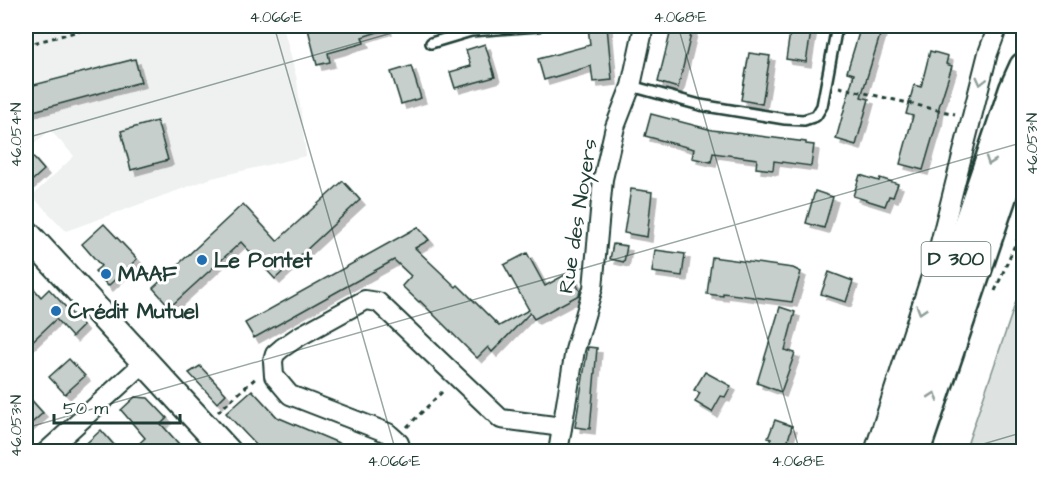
<svg xmlns="http://www.w3.org/2000/svg" width="1049" height="477" font-family="'Architects Daughter',sans-serif">
<style>
.built{fill:#eef1f0}
.green{fill:#dee3e2;stroke:#7e908b;stroke-width:1.5}
.building{fill:#c7cfcc;stroke:#1f3d34;stroke-width:1.5;filter:url(#shadow)}
.lines{fill:none;stroke-linecap:round;stroke-linejoin:round}
.service-casing{stroke:#1f3d34;stroke-width:14}
.minor-casing{stroke:#1f3d34;stroke-width:22}
.secondary-casing{stroke:#1f3d34;stroke-width:30}
.primary-casing{stroke:#1f3d34;stroke-width:33}
.path{stroke:#1f3d34;stroke-width:3;stroke-dasharray:4.5 4.5;stroke-linecap:butt}
.service{stroke:#fff;stroke-width:9}
.minor{stroke:#fff;stroke-width:18}
.secondary{stroke:#fff;stroke-width:26}
.primary{stroke:#fff;stroke-width:28}
.oneway{stroke:#8f9e9a}
.ticks{fill:none;stroke:#1f3d34;stroke-width:1.5;stroke-opacity:0.45}
.poi-dot{fill:#1f6fb2;stroke:#fff;stroke-width:2}
.labels{text-anchor:middle;dominant-baseline:central;stroke-width:6;stroke-linejoin:round;paint-order:stroke}
.shield{fill:#fff;stroke:#627771;stroke-width:1.5}
.shield-label{font-size:20px;font-weight:bold;fill:#1f3d34}
.street-label{font-size:21px;fill:#1f3d34;stroke:#fff}
.poi-label{font-size:21px;font-weight:bold;fill:#1f3d34;stroke:#fff;text-anchor:start}
.neatline{fill:none;stroke:#1f3d34;stroke-width:2}
.ticks-label{font-size:15px;text-anchor:middle;fill:#1f3d34}
</style>
<defs>
<filter id="shadow"><feDropShadow dx="5" dy="5" stdDeviation="0" flood-color="#0004"/></filter>
</defs>
<rect width="100%" height="100%" fill="#fff"/>
<filter id="ink" filterUnits="userSpaceOnUse"><feTurbulence type="fractalNoise" baseFrequency=".0167" numOctaves="2"/><feDisplacementMap in="SourceGraphic" scale="12" xChannelSelector="R" yChannelSelector="G"/><feConvolveMatrix kernelMatrix="1 2 1 2 8 2 1 2 1" color-interpolation-filters="sRGB"/></filter>
<g filter="url(#ink)">
<!-- built -->
<path class="built" d="M26,26H283L297,80L306,156L212,178L66,231L32,196L74,156L50,130L26,151Z"/>
<!-- green -->
<path class="green" d="M1023,281V451H965Z"/>
<!-- building -->
<g class="building">
<path d="M322,26H386L387,29L362,37L364,43L328,53L330,62L317,65L308,29Z"/>
<path d="M588,26H607L612,80L593,82L591,66L544,80L538,59L590,45Z"/>
<path d="M672,26H693L678,88L658,82Z"/>
<path d="M791,26H812L806,62L786,59Z"/>
<path d="M861,26L881,32L861,97L869,99L856,145L836,139L854,74L847,72Z"/>
<path d="M485,44L495,77L455,88L450,72L471,66L466,50Z"/>
<path d="M930,51L948,56L946,64L952,66L939,107L937,122L923,170L900,164L913,116L906,114L914,85L921,87Z"/>
<path d="M749,53L770,56L762,104L741,100Z"/>
<path d="M135,59L141,82L26,113V87Z"/>
<path d="M411,66L421,98L401,104L391,72Z"/>
<path d="M651,114L712,130L806,142V144L814,145L811,166L774,161L773,170L756,168L757,159L713,153L711,162L692,158L694,149L645,136Z"/>
<path d="M157,121L168,160L131,170L121,131Z"/>
<path d="M26,149L44,170L26,186Z"/>
<path d="M860,175L879,181L880,178L898,184L893,197L889,196L885,206L853,196Z"/>
<path d="M343,181L360,200L275,279L241,242L170,307L153,288L243,204L277,241Z"/>
<path d="M631,189L652,192L647,237L624,233Z"/>
<path d="M815,191L833,197L824,228L806,223Z"/>
<path d="M104,224L137,259L108,286L95,271L101,266L82,244Z"/>
<path d="M418,227L429,240L415,248L456,287L458,285L499,326L529,310L504,265L527,253L545,286L570,272L580,291L579,295L534,319L530,313L492,352L488,347L477,358L420,301L419,302L402,286L411,276L394,260L254,338L245,323Z"/>
<path d="M613,244L627,246L624,262L610,259Z"/>
<path d="M655,250L685,254L682,276L652,272Z"/>
<path d="M712,257L793,268L801,272L792,302L723,293V296L707,294Z"/>
<path d="M829,272L853,281L846,302L821,294Z"/>
<path d="M26,280L41,297L49,289L83,326L72,337L56,319L26,347Z"/>
<path d="M780,307L795,312L785,350L795,353L781,392L757,383Z"/>
<path d="M588,347L597,348L590,429L575,427Z"/>
<path d="M69,359L85,376L65,394L49,377Z"/>
<path d="M200,366L226,394L217,403L189,373Z"/>
<path d="M705,372L731,386L725,397L721,396L712,412L695,402L700,393L694,390Z"/>
<path d="M252,390L277,417L360,452H270L257,446L226,413Z"/>
<path d="M26,394L43,413L26,428Z"/>
<path d="M135,397L148,398L167,418L161,424L186,452H130L145,438L121,410Z"/>
<path d="M775,420L792,426L788,440L816,452H767L771,439L768,438Z"/>
<path d="M101,430L120,452H77Z"/>
</g>
<g class="lines">
<!-- service casing -->
<g class="service-casing">
<g id="service">
<path d="M431,43L471,31L538,26"/>
<path d="M631,86L700,105L785,119L804,120L816,116L822,106L837,26"/>
</g>
</g>
<!-- minor casing -->
<g class="minor-casing">
<g id="minor">
<path d="M46,452L145,362"/>
<path d="M402,452L399,443L388,433L290,395L274,376L273,361L275,354L282,348L298,337L365,300L378,302L501,419L562,427"/>
<path d="M558,452L575,350L593,288L603,179L615,127L631,86L644,26"/>
<path d="M874,452L934,267L988,53L998,26"/>
</g>
</g>
<!-- secondary casing -->
<g class="secondary-casing">
<path id="secondary" d="M26,233L228,452"/>
</g>
<!-- primary casing -->
<g class="primary-casing">
<g id="primary">
<path d="M891,452L1014,89L1024,67"/>
<path d="M915,452L1024,131"/>
</g>
</g>
<!-- path -->
<g class="path">
<path d="M26,45L98,26"/>
<path d="M839,87L955,114"/>
<path d="M995,291L1024,224"/>
<path d="M218,412L258,376"/>
<path d="M407,427L445,389"/>
<path d="M1013,452L1024,419"/>
</g>
<!-- service -->
<use href="#service" class="service"/>
<!-- minor -->
<use href="#minor" class="minor"/>
<!-- secondary -->
<use href="#secondary" class="secondary"/>
<!-- primary -->
<use href="#primary" class="primary"/>
</g>
<!-- one-way arrows -->
<defs><path id="oneway-chevron" d="M-2-3.5L2.5 0L-2 3.5" fill="none" stroke-width="1.6" stroke-linecap="round" stroke-linejoin="round" transform="scale(1.5)"/></defs>
<g class="oneway">
<use href="#oneway-chevron" transform="translate(981 81) rotate(104)"/>
<use href="#oneway-chevron" transform="translate(990 161) rotate(109)"/>
<use href="#oneway-chevron" transform="translate(921 310) rotate(107)"/>
<use href="#oneway-chevron" transform="translate(934 396) rotate(-71)"/>
</g>
</g>
<!-- ticks -->
<path class="ticks" d="M274,26L396,452M678,26L800,452M26,138L416,26M26,428L1024,142M956,452L1024,432"/>
<!-- markers -->
<g class="poi-dot">
<circle cx="202" cy="260" r="6"/>
<circle cx="106" cy="274" r="6"/>
<circle cx="56" cy="311" r="6"/>
</g>
<g class="labels">
<!-- shield labels -->
<rect class="shield" x="921.5" y="242" width="69" height="34" rx="4.5"/>
<g class="shield-label">
<text x="956" y="259">D 300</text>
</g>
<!-- street labels -->
<g class="street-label">
<text transform="translate(578 216) rotate(-81)">Rue des Noyers</text>
</g>
<!-- poi labels -->
<g class="poi-label">
<text x="214" y="260">Le Pontet</text>
<text x="118" y="274">MAAF</text>
<text x="68" y="311">Crédit Mutuel</text>
</g>
</g>
<!-- margin -->
<rect width="1049" height="477" fill="none" stroke="#fff" stroke-width="66"/>
<!-- scale -->
<path d="M54 414v9h126v-9" fill="none" stroke="#1f3d34" stroke-width="3"/>
<text x="63" y="414" font-size="18" fill="#1f3d34" stroke="#ffffff" stroke-width="4.5" paint-order="stroke">50 m</text>
<rect x="33" y="33" width="983" height="411" class="neatline"/>
<g class="ticks-label">
<text x="276" y="22">4.066°E</text>
<text x="680" y="22">4.068°E</text>
<text transform="translate(16 135) rotate(-90)" y="5">46.054°N</text>
<text transform="translate(1032 144) rotate(-90)" y="5">46.053°N</text>
<text transform="translate(16 426) rotate(-90)" y="5">46.053°N</text>
<text x="394" y="466">4.066°E</text>
<text x="798" y="466">4.068°E</text>
</g>
</svg>
